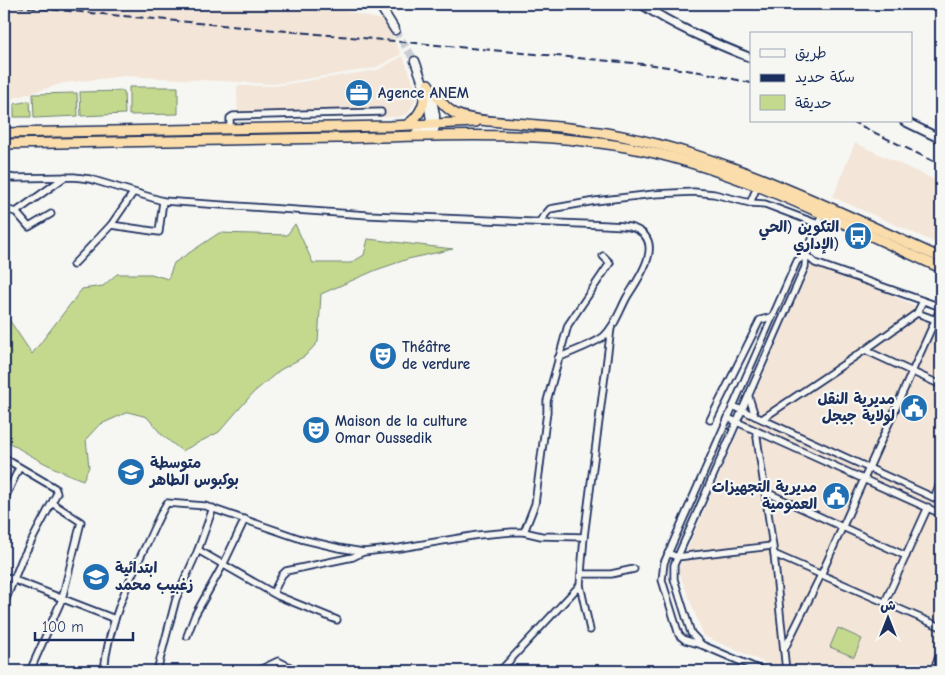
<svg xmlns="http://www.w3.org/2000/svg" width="945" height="675" font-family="'Comic Neue','Playpen Sans Arabic',sans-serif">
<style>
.built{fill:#f3e5d8}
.green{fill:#c4d98e;stroke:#708476}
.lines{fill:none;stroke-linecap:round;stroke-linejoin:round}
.secondary-tunnel{stroke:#caced4;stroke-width:8;stroke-dasharray:8 4;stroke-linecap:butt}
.minor-casing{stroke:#1b2f5e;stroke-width:9}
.tertiary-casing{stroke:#1b2f5e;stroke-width:11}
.secondary-casing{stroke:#1b2f5e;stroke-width:11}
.trunk-casing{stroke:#1b2f5e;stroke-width:12}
.minor{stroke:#f6f6f2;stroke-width:5.5}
.tertiary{stroke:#f6f6f2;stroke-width:7}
.secondary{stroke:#f6f6f2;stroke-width:8}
.trunk{stroke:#faddab;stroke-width:9}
.rail{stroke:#1b2f5e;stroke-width:2;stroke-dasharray:8 4;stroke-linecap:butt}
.labels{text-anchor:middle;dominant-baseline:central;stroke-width:4.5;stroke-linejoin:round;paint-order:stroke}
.poi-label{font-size:15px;font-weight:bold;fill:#1b2f5e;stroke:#f6f6f2;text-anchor:start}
</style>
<rect width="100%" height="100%" fill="#f6f6f2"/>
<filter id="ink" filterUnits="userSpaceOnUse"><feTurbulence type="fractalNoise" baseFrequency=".02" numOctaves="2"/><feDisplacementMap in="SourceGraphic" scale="10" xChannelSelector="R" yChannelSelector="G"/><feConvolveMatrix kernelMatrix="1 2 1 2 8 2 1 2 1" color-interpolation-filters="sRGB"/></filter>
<g filter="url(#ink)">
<!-- built -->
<g class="built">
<path d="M4,4H318L385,21L401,54L375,68L274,84L125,76L64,83L4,101Z"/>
<path d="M403,56L418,95L408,114L398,117L238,119L237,86H275L378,70Z"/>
<path d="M855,143L941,183V245L833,197Z"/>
<path d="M813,261L941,317V671H784L704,636L678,570Z"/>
</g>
<!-- green -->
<g class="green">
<path d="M129,87H178V114L129,115Z"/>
<path d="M124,91L125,114L81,116L80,92Z"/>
<path d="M77,93L78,116L34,118L33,94Z"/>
<path d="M30,101L31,117H14V104Z"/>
<path d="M295,224L313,263H351L364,255L368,239L453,249L408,259L376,270L321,294L318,342L305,356L280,370L253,393L219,432L182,451L162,435L147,417L128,412L99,425L86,439L89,467L83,480C55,470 28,455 4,439V312L32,354L82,289L103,286L117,274H151L168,279L174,263L219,233L287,235Z"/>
<path d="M838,628L862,639L854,657L830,647Z"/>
</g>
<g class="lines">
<!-- secondary-tunnel -->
<path class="secondary-tunnel" d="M395,30L415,61"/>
<!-- minor casing -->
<g class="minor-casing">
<g id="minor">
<path d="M230,129V118L233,116L381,112"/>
<path d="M4,176L14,178L74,177L90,179L163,201L368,215L606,225C614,226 624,225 633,228C667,240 639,278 627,297C620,310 615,326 604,336C595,344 570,352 558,358"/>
<path d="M750,203L765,204L818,224"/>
<path d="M4,209L16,212L65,177"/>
<path d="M16,212L29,227L51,214"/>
<path d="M539,222L550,209L595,201L654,194L694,192L714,194L750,203L757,187"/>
<path d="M111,225L159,232L163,201"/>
<path d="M806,255L815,263L941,307"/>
<path d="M73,265L111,225L133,193"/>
<path d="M917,313L936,320"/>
<path d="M865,350L941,385"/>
<path d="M749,397L755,416"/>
<path d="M733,406L941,501"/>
<path d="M728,418L941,514"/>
<path d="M762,419L865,350L917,313L923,301"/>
<path d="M710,420L760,320L772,317"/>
<path d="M756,431L774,554L786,671"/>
<path d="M4,458L55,488L57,493L22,559L4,604"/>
<path d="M766,492L906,556"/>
<path d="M934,498L941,481"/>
<path d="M4,500L19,468"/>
<path d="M524,532L535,504L547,412V401L568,325L610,263L603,256"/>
<path d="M198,550L278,596L337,620"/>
<path d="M668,553L677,557L772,546"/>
<path d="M774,554L941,627"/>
<path d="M581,574H611L634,569"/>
<path d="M4,576L115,619"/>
<path d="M580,585L590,630"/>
<path d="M273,593L282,575L286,571L353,557L363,552"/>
<path d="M885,602L928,507"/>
<path d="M187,636L195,615L224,563L245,519"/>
<path d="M702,645L691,633L674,579V565L805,267L806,255L822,214"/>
<path d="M784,650L821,575L941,307"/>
<path d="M30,671L62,599L81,522L52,503"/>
<path d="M104,671C108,625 128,582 148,541C154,528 159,515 167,503L205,506L301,539L339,548L363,552L400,548L478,535L512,532H524L541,536L584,537"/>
<path d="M157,671L176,599L198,550L213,508"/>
<path d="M257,671L278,661L294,669L295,671"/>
<path d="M500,671L580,585L584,537L611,328"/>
<path d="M763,671L702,645L685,640L679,635L662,580L664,563L797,261L806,255"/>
<path d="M933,671L941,652"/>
</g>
</g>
<!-- tertiary casing -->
<g class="tertiary-casing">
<g id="tertiary">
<path d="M641,4C677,28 712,42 751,58"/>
<path d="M904,121L941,139"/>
</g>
</g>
<!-- secondary casing -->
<g class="secondary-casing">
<g id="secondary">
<path d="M379,4L395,30"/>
<path d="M415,61L427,94L431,121L434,129"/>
<path d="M430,89L435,115V127"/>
<path d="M417,132L431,131L434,129"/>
</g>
</g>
<!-- trunk casing -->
<g class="trunk-casing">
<g id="trunk">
<path d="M428,84C436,95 444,108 456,114C473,122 508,122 527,124C554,126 580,129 606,133C725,154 832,209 941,258"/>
<path d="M408,124C420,116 425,104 425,90"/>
<path d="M4,133L390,126L476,122"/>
<path d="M4,144C115,142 226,140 337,138C433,136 531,130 626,147C733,166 843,224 941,268"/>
</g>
</g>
<!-- minor -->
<use href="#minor" class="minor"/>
<!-- tertiary -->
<use href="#tertiary" class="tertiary"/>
<!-- secondary -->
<use href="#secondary" class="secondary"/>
<!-- trunk -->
<use href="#trunk" class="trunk"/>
<!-- rail -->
<g class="rail">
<path d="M4,5L654,65L706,73L751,83"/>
<path d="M851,121L941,165"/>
</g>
</g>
</g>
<!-- icons -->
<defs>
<g id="office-disc" transform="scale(1.4375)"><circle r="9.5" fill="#1f6fb2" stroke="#f6f6f2"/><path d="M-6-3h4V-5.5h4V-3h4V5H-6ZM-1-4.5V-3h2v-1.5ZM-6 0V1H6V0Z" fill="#fff"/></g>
<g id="bus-disc" transform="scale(1.4375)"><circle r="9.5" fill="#1f6fb2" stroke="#f6f6f2"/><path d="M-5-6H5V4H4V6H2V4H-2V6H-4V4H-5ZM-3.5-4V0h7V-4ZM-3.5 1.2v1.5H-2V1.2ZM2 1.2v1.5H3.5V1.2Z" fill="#fff"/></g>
<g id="theatre-disc" transform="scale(1.4375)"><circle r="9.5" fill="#1f6fb2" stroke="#f6f6f2"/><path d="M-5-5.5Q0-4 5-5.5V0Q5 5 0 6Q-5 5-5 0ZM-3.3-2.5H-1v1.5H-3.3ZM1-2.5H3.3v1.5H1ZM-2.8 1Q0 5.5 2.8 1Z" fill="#fff"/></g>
<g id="civic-disc" transform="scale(1.4375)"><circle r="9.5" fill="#1f6fb2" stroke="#f6f6f2"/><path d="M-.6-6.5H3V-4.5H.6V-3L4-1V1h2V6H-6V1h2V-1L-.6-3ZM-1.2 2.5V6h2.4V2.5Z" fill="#fff"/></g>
<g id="school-disc" transform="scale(1.4375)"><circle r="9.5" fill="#1f6fb2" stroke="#f6f6f2"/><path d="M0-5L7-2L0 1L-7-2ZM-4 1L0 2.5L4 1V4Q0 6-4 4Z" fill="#fff"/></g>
</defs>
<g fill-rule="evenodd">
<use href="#office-disc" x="359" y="93"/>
<use href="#bus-disc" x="858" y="236"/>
<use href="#theatre-disc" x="383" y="356"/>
<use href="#civic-disc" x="914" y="408"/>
<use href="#theatre-disc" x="316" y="430"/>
<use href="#school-disc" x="131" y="472"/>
<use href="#civic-disc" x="836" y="496"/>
<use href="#school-disc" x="96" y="577"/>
</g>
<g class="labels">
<!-- poi labels -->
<g class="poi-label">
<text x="378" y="93">Agence ANEM</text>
<text x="839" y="227" text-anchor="end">التكوين (الحي<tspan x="839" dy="17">الإداري)</tspan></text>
<text x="402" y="347">Théâtre<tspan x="402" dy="17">de verdure</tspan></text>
<text x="895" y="399" text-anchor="end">مديرية النقل<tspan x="895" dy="17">لولاية جيجل</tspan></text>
<text x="335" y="421">Maison de la culture<tspan x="335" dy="17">Omar Oussedik</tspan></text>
<text x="150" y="463">متوسطة<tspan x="150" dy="17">بوكبوس الطاهر</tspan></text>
<text x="817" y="487" text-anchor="end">مديرية التجهيزات<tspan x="817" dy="17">العمومية</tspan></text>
<text x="115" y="568">ابتدائية<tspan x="115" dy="17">زغبيب محمد</tspan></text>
</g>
</g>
<!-- margin -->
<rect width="945" height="675" fill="none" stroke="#f6f6f2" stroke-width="20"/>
<rect x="10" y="10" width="925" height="655" fill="none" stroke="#1b2f5e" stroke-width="2" filter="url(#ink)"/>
<!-- legend -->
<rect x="750" y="32" width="162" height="90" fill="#f6f6f2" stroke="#9ea6b7"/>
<rect x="760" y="49" width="25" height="8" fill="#f6f6f2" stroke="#9ea6b7"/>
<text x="795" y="58" font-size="15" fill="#1b2f5e">طريق</text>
<rect x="760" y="74" width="25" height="8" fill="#1b2f5e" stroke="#9ea6b7"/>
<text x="795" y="82" font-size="15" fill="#1b2f5e">سكة حديد</text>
<rect x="760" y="95" width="25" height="15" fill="#c4d98e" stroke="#9ea6b7"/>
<text x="795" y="108" font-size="15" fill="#1b2f5e">حديقة</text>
<!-- north arrow -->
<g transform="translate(888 618)" stroke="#f6f6f2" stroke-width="4" paint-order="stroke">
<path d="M0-4L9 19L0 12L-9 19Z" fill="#1b2f5e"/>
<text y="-8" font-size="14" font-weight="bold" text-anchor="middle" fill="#1b2f5e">ش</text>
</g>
<!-- scale -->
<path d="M35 632v8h98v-8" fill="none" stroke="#1b2f5e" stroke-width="2.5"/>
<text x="42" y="632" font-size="15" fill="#1b2f5e" stroke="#f6f6f2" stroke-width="4" paint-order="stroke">100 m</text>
</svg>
